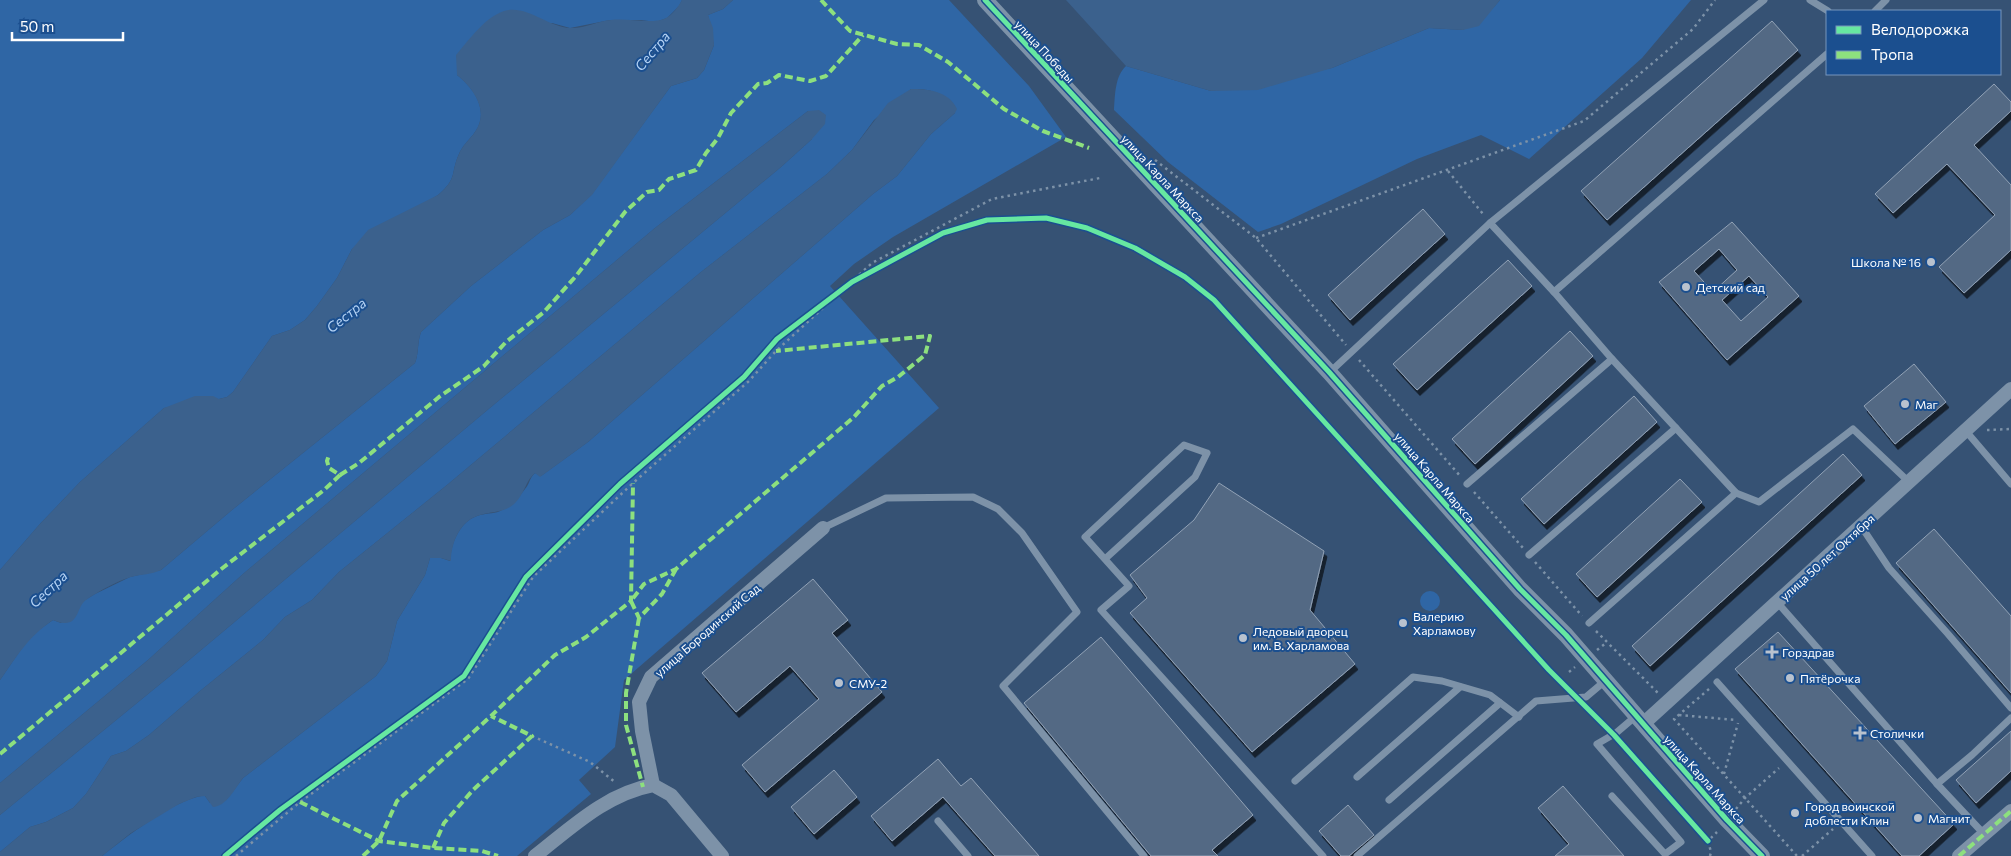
<svg xmlns="http://www.w3.org/2000/svg" width="2011" height="856" font-family="Commissioner,sans-serif">
<style>
.green{fill:#2f66a5}
.water{fill:#3b618d}
.building{fill:#526984;stroke:#92a2b6;fill-rule:evenodd;filter:url(#shadow)}
.lines{fill:none;stroke-linecap:round;stroke-linejoin:round}
.path{stroke:#7d92a8;stroke-width:2.5;stroke-dasharray:2.5 4;stroke-linecap:butt}
.service{stroke:#7d92a8;stroke-width:7}
.minor{stroke:#7d92a8;stroke-width:14}
.tertiary{stroke:#7d92a8;stroke-width:16}
.quiet{stroke:#8de07e;stroke-width:4;stroke-dasharray:8 4;stroke-linecap:butt}
.cycleway-casing{stroke:#1b4f8f;stroke-width:8}
.cycleway{stroke:#66e7a1;stroke-width:5}
.poi-dot{fill:#b9c2ce;stroke:#1b4f8f;stroke-width:2}
.labels{text-anchor:middle;dominant-baseline:central;stroke-width:4;stroke-linejoin:round;paint-order:stroke}
.street-label{font-size:12px;fill:#fff;stroke:#1b4f8f}
.poi-label{font-size:12px;fill:#fff;stroke:#1b4f8f;text-anchor:start}
.water-label{font-size:14px;font-style:italic;fill:#b5d3f5;stroke:#1b4f8f}
</style>
<defs>
<filter id="shadow"><feDropShadow dx="3" dy="5.5" stdDeviation="0" flood-color="#0009"/></filter>
</defs>
<rect width="100%" height="100%" fill="#365274"/>
<!-- green -->
<g class="green">
<path d="M0,0H682L679,6L667,18L656,22L641,20H610L570,28L552,23L457,75C474,88 490,111 475,132C470,139 462,146 459,154C450,174 458,178 438,195L352,249L337,278L317,306L305,320L290,330L272,336L233,392L227,397L219,399L164,408L80,482L39,525L0,570Z"/>
<path d="M733,0H949L1029,86L1066,137L893,237L854,264L830,286L939,408L624,680L615,747L579,780L591,794L517,856H102C126,837 171,802 201,796H205L210,803L227,799L243,778L376,676L387,661L397,621L425,575L430,558H441L450,561C451,543 460,520 480,515C487,513 496,514 502,510C510,506 520,496 525,489C530,484 529,478 535,473L541,476L588,442L873,194L897,176L931,134L955,113C938,93 938,89 911,89L874,120L852,150L827,174L701,272L447,485L339,572L312,600L285,617L263,640L200,691L149,735L126,751L111,756L86,794L73,808L46,822L30,827L0,852V815L170,676L491,407L781,167L812,139L808,111L655,228L243,574L148,660L0,783V680L26,642L36,632L53,620L61,623L85,600L95,594L130,577L161,570L232,510L415,363C419,353 417,343 421,332L471,286L543,230L570,215L592,194L671,86L697,78L704,70L714,45L708,15L723,9Z"/>
<path d="M1500,0H1691L1642,58L1529,159L1481,135L1417,159L1281,224L1258,232L1168,162L1114,110C1115,95 1115,76 1126,66L1211,91L1332,68L1429,28L1463,30L1494,7Z"/>
<circle cx="1430" cy="601" r="10"/>
</g>
<!-- water -->
<g class="water">
<path d="M682,0H733L723,9L708,15L713,28L714,45L704,70L697,78L671,86L592,195L570,215L543,230L471,286L421,332C417,343 419,353 415,363L232,510L161,570C151,575 142,574 131,577C117,581 99,591 86,600C77,606 79,624 64,623C60,623 57,621 53,620C27,638 18,655 0,680V570L39,525L80,482L164,408L195,396H213L219,399L227,397L233,392L272,336L290,330L305,320L317,306L337,278L352,249L368,230L438,195C458,178 450,174 459,154C462,146 470,139 475,132C490,111 473,88 457,75L456,55C470,39 484,18 504,11C526,4 548,27 570,28C584,29 597,21 611,20C627,18 651,24 664,19C672,16 678,7 682,0Z"/>
<path d="M1066,0H1500L1479,26L1463,30L1429,28L1332,68L1258,90L1211,91L1126,66Z"/>
<path d="M911,89C928,89 949,91 957,109L955,113L931,134L897,176L873,194L588,442L540,477L535,473C526,480 524,494 516,502C506,513 493,511 480,515C460,520 451,543 451,561L441,558H430L425,575L397,621L387,661L376,676L243,778C236,787 226,807 213,807L205,796L196,797L179,804L131,833L102,856H0V852L30,827L46,822L73,808L86,794L111,756L126,751L149,735L200,691L263,640L285,617L312,600L339,572L447,485L701,272L827,174L852,150L888,103Z"/>
<path d="M819,110L826,115L825,124L812,139L781,167L491,407L170,676L0,815V783L148,660L243,574L655,228L808,111Z"/>
</g>
<!-- building -->
<g class="building">
<path d="M1772,21L1798,50L1607,220L1581,191Z"/>
<path d="M1994,84L2011,102V111L1974,145L2011,185V250L1964,293L1939,267L1995,215L1947,164L1893,213L1875,194Z"/>
<path d="M1423,209L1445,234L1350,320L1328,295Z"/>
<path d="M1732,222L1799,296L1727,360L1659,282ZM1719,249L1737,270L1713,292L1694,271ZM1749,276L1768,297L1741,321L1722,300Z"/>
<path d="M1508,260L1532,286L1417,390L1393,364Z"/>
<path d="M1570,331L1593,356L1475,464L1452,439Z"/>
<path d="M1914,364L1946,402L1895,444L1864,406Z"/>
<path d="M1634,396L1657,422L1544,524L1521,499Z"/>
<path d="M1843,454L1862,475L1650,666L1632,646Z"/>
<path d="M1680,479L1702,502L1597,597L1576,574Z"/>
<path d="M1219,483L1324,551L1310,610L1355,664L1252,752L1130,613L1147,598L1130,575L1194,520Z"/>
<path d="M1934,529L2011,616V693L1896,563Z"/>
<path d="M813,579L848,620L832,633L882,692L765,792L742,765L819,699L790,666L736,712L702,673Z"/>
<path d="M1778,632L1954,824L1919,856H1902L1735,669Z"/>
<path d="M1101,637L1253,815L1212,850L1218,856H1151L1024,703Z"/>
<path d="M2011,731V771L1976,803L1956,780Z"/>
<path d="M938,759L961,786L971,778L1039,856H995L943,797L892,841L871,816Z"/>
<path d="M834,770L857,797L814,834L791,807Z"/>
<path d="M1563,786L1624,856H1555L1569,844L1538,808Z"/>
<path d="M1348,805L1374,835L1349,856H1341L1319,831Z"/>
</g>
<g class="lines">
<!-- path -->
<g class="path">
<path d="M1155,160L1256,238L1346,345"/>
<path d="M1448,171L1483,214"/>
<path d="M1256,238L1584,121L1693,29L1715,0"/>
<path d="M1359,360L1461,477"/>
<path d="M1987,430L2011,429"/>
<path d="M1474,492L1523,548"/>
<path d="M1535,562L1582,616"/>
<path d="M1596,631L1658,693"/>
<path d="M1597,650L1606,643"/>
<path d="M1569,672L1575,667"/>
<path d="M1709,689L1674,719L1797,856"/>
<path d="M1679,715L1736,720"/>
<path d="M532,736L590,762L616,783"/>
<path d="M1724,774L1738,723"/>
<path d="M1736,809L1745,798L1779,768"/>
<path d="M236,856L300,802L468,679L533,577L633,483L749,381L776,351L872,263L992,199L1100,178"/>
<path d="M1710,856L1711,852L1708,841L1717,832"/>
<path d="M1802,856L1833,829"/>
</g>
<!-- service -->
<g class="service">
<path d="M1810,0L1828,11"/>
<path d="M1875,11L1886,0"/>
<path d="M1827,54L1554,292L1612,359L1736,493L1759,502L1853,429L1909,482"/>
<path d="M1490,223L1554,292"/>
<path d="M1330,372L1490,223L1764,0"/>
<path d="M1965,430L2011,484"/>
<path d="M1467,484L1612,359"/>
<path d="M1861,526L1889,568L1948,634L2011,708"/>
<path d="M823,528L886,498L973,497L998,509L1022,533L1077,612L1003,686L1144,856"/>
<path d="M1529,555L1676,428"/>
<path d="M1105,559L1195,477L1207,453L1184,445L1085,537L1129,586L1101,610L1323,856"/>
<path d="M1777,602L1937,784"/>
<path d="M1589,623L1736,493"/>
<path d="M1717,682L1872,856"/>
<path d="M1357,777L1460,687"/>
<path d="M1295,781L1413,677L1442,681L1490,695L1519,717"/>
<path d="M1612,796L1665,854L1681,842L1597,744L1616,733L1636,716"/>
<path d="M1389,800L1500,703"/>
<path d="M938,821L968,856"/>
<path d="M1984,834L1937,784L1972,755L2011,718"/>
<path d="M1357,856L1536,701L1586,697L1605,681"/>
</g>
<!-- minor -->
<g class="minor">
<path d="M1643,724L2011,389"/>
<path d="M653,785L642,731L639,702L651,677L823,528"/>
<path d="M535,856C572,827 606,794 653,785L671,795L722,856"/>
<path d="M1959,856L2011,811"/>
</g>
<!-- tertiary -->
<path class="tertiary" d="M985,0L1329,372L1520,589L1566,635L1727,820L1762,856"/>
<!-- quiet -->
<g class="quiet">
<path d="M821,0L850,31L897,44L919,45L948,62L1004,109L1043,131L1089,148"/>
<path d="M340,475L359,463L439,397L484,366L506,342L544,312L576,276L625,212L647,192L659,190L669,179L696,170L706,153L718,138L731,113L758,84L767,83L779,75L810,81L826,76L863,35"/>
<path d="M676,569L662,594L639,618L631,601L644,584L676,569L854,417L882,386L898,377L925,355L930,336L776,351"/>
<path d="M639,618L626,693V725L643,787"/>
<path d="M0,754L220,570L324,490L340,475L329,468L327,461L329,455"/>
<path d="M300,802L379,841L433,848L482,851L498,856"/>
<path d="M433,848L444,823L473,790L532,736L491,716"/>
<path d="M363,856L379,841L397,801L491,716L555,655L586,637L631,601L633,483"/>
<path d="M1959,856L2011,811"/>
</g>
<!-- cycleway casing -->
<g class="cycleway-casing">
<g id="cycleway">
<path d="M985,0L1329,372L1520,589L1566,635L1727,820L1762,856"/>
<path d="M225,856L280,810L464,676L526,577L620,484L744,377L777,339L852,282L943,233L987,220L1046,218L1087,228L1135,248L1185,277L1214,300L1549,670L1614,735L1708,841"/>
</g>
</g>
<!-- cycleway -->
<use href="#cycleway" class="cycleway"/>
</g>
<!-- markers -->
<g class="poi-dot">
<circle cx="1931" cy="262" r="5"/>
<circle cx="1686" cy="287" r="5"/>
<circle cx="1905" cy="404" r="5"/>
<circle cx="1403" cy="623" r="5"/>
<circle cx="1243" cy="638" r="5"/>
<path d="M1769.5 644.5h5v5h5v5h-5v5h-5v-5h-5v-5h5z"/>
<circle cx="1790" cy="678" r="5"/>
<circle cx="839" cy="683" r="5"/>
<path d="M1857.5 725.5h5v5h5v5h-5v5h-5v-5h-5v-5h5z"/>
<circle cx="1795" cy="813" r="5"/>
<circle cx="1918" cy="818" r="5"/>
</g>
<g class="labels">
<!-- street labels -->
<g class="street-label">
<text transform="translate(1045 51) rotate(47)">улица Победы</text>
<text transform="translate(1163 178) rotate(47)">улица Карла Маркса</text>
<text transform="translate(1435 477) rotate(49)">улица Карла Маркса</text>
<text transform="translate(1827 557) rotate(-42)">улица 50 лет Октября</text>
<text transform="translate(707 630) rotate(-41)">улица Бородинский Сад</text>
<text transform="translate(1705 779) rotate(48)">улица Карла Маркса</text>
</g>
<!-- poi labels -->
<g class="poi-label">
<text x="1921" y="262" text-anchor="end">Школа № 16</text>
<text x="1696" y="287">Детский сад</text>
<text x="1915" y="404">Маг</text>
<text x="1413" y="616">Валерию<tspan x="1413" dy="14">Харламову</tspan></text>
<text x="1253" y="631">Ледовый дворец<tspan x="1253" dy="14">им. В. Харламова</tspan></text>
<text x="1782" y="652">Горздрав</text>
<text x="1800" y="678">Пятёрочка</text>
<text x="849" y="683">СМУ-2</text>
<text x="1870" y="733">Столички</text>
<text x="1805" y="806">Город воинской<tspan x="1805" dy="14">доблести Клин</tspan></text>
<text x="1928" y="818">Магнит</text>
</g>
<!-- water labels -->
<g class="water-label">
<text transform="translate(652 51) rotate(-50)">Сестра</text>
<text transform="translate(346 315) rotate(-39)">Сестра</text>
<text transform="translate(48 589) rotate(-43)">Сестра</text>
</g>
</g>
<!-- legend -->
<rect x="1826" y="10" width="175" height="65" fill="#1b4f8f" stroke="#7695bc"/>
<rect x="1836" y="26" width="25" height="8" fill="#66e7a1" stroke="#7695bc"/>
<text x="1871" y="35" font-size="15" fill="#ffffff">Велодорожка</text>
<rect x="1836" y="51" width="25" height="8" fill="#8de07e" stroke="#7695bc"/>
<text x="1871" y="60" font-size="15" fill="#ffffff">Тропа</text>
<!-- scale -->
<path d="M12 32v8h111v-8" fill="none" stroke="#ffffff" stroke-width="2.5"/>
<text x="20" y="32" font-size="15" fill="#ffffff" stroke="#1b4f8f" stroke-width="4" paint-order="stroke">50 m</text>
</svg>
